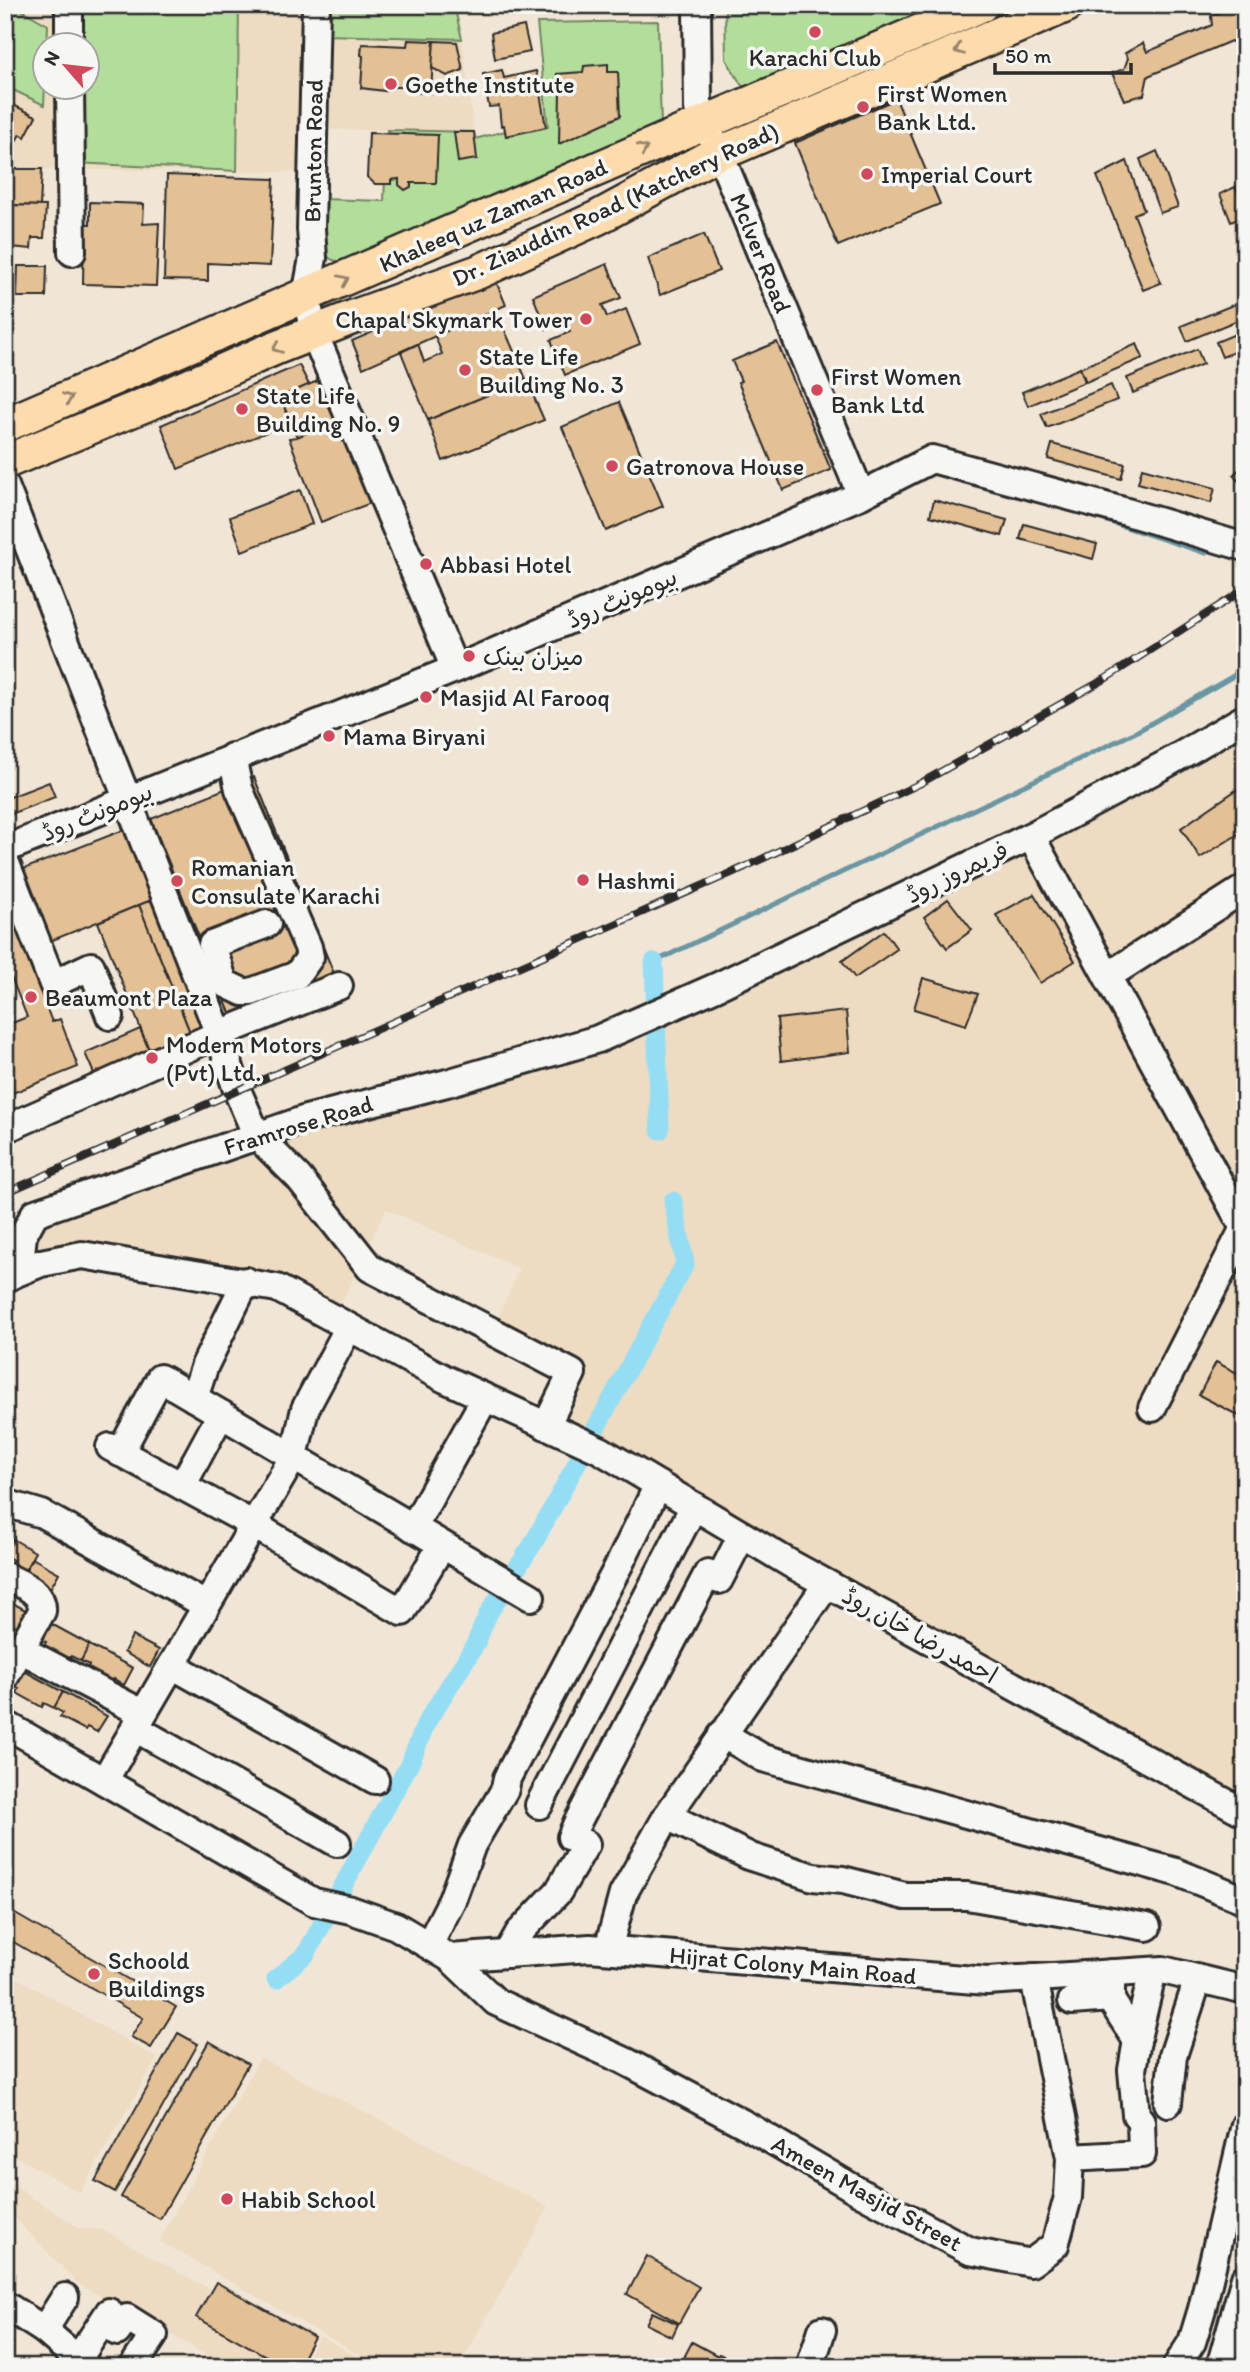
<svg xmlns="http://www.w3.org/2000/svg" width="1250" height="2372" font-family="Itim,'Playpen Sans Arabic',sans-serif">
<style>
.built{fill:#eddbc2;fill-rule:evenodd}
.green{fill:#b3dd9a;stroke:#6f8462;stroke-width:2}
.lines{fill:none;stroke-linecap:round;stroke-linejoin:round}
.stream{stroke:#6a96a4;stroke-width:5}
.canal{stroke:#94def5;stroke-width:19}
.building{fill:#e4c095;stroke:#2b2b2b;stroke-width:2}
.minor-casing{stroke:#2b2b2b;stroke-width:32}
.major-casing{stroke:#2b2b2b;stroke-width:38}
.minor{stroke:#f6f6f2;stroke-width:26}
.major{stroke:#fedbac;stroke-width:33}
.rail-casing{stroke:#2b2b2b;stroke-width:8}
.rail{stroke:#f6f6f2;stroke-width:5;stroke-dasharray:16;stroke-linecap:butt}
.oneway{stroke:#94836c}
.poi-dot{fill:#d1495b;stroke:#f6f6f2;stroke-width:2.5}
.labels{text-anchor:middle;dominant-baseline:central;stroke-width:7;stroke-linejoin:round;paint-order:stroke}
.poi-label{font-size:24px;fill:#2b2b2b;stroke:#f6f6f2;text-anchor:start}
.street-label{font-size:24px;fill:#2b2b2b;stroke:#f6f6f2}
</style>
<rect width="100%" height="100%" fill="#f1e6d6"/>
<filter id="ink" filterUnits="userSpaceOnUse"><feTurbulence type="fractalNoise" baseFrequency=".0143" numOctaves="2"/><feDisplacementMap in="SourceGraphic" scale="14" xChannelSelector="R" yChannelSelector="G"/><feConvolveMatrix kernelMatrix="1 2 1 2 8 2 1 2 1" color-interpolation-filters="sRGB"/></filter>
<g filter="url(#ink)">
<!-- built -->
<g class="built">
<path d="M5,5H315L316,35L462,39L474,132L314,129L312,172L5,169ZM46,46H88V88H46Z"/>
<path d="M1245,717V1813L560,1419L572,1373L491,1331L520,1269L386,1209L334,1319L277,1288L41,1263L23,1234L35,1213L598,1039Z"/>
<path d="M5,1971L157,2058L80,2193L5,2150Z"/>
<path d="M260,2058L549,2207L459,2367H381L159,2241Z"/>
<path d="M5,2180L79,2228L103,2230L211,2290L193,2317L285,2367H212L209,2356L77,2283L5,2208Z"/>
<path d="M320,2336L376,2367H301Z"/>
</g>
<!-- green -->
<g class="green">
<path d="M5,5H13L48,25L44,105L5,86Z"/>
<path d="M82,5H239L237,171L75,163L79,88H88V46L80,45Z"/>
<path d="M326,5H454L462,39L325,35Z"/>
<path d="M725,5H977L755,87L742,86L726,59Z"/>
<path d="M658,21L661,126L343,261C312,264 322,219 323,199L384,201L387,130L474,132L475,139L505,131L506,136L548,127L537,23Z"/>
</g>
<g class="lines">
<!-- stream -->
<g class="stream">
<path d="M1086,514L1206,553"/>
<path d="M654,962L1136,732L1235,675L1245,642"/>
</g>
<!-- canal -->
<g class="canal">
<path d="M654,962L660,1130"/>
<path d="M276,1979L306,1954L411,1761L426,1723L475,1645L488,1614L534,1542L685,1264L673,1201"/>
</g>
</g>
<!-- building -->
<g class="building">
<path d="M1233,7L1239,22L1245,19V48L1241,50L1231,41L1148,76L1144,95L1124,100L1112,73L1124,69L1128,58L1125,53L1143,43L1147,52L1212,25L1211,16Z"/>
<path d="M524,26L530,52L495,59L491,33Z"/>
<path d="M408,40L434,41L431,93L408,92V87H385V91L361,88L363,56L361,55L362,44L407,46Z"/>
<path d="M434,41L457,42L463,70L447,76L432,68Z"/>
<path d="M608,64V72H618L620,116L559,144L560,91L556,89L557,74L583,72L584,66Z"/>
<path d="M502,70L504,78L536,71L546,127L506,136L504,125L501,126L499,106L489,107L483,74Z"/>
<path d="M896,99L940,204L838,246L795,143Z"/>
<path d="M5,101L36,116L25,137L20,134L11,150L5,147Z"/>
<path d="M454,132H474L477,159L458,162Z"/>
<path d="M369,133L438,135L436,183H411V187L405,190L399,185V179L391,180V184H375L367,177Z"/>
<path d="M1157,151L1178,207L1160,213L1140,159Z"/>
<path d="M1127,161L1144,210L1134,214L1161,283L1143,290L1097,176Z"/>
<path d="M5,169H42L40,206L5,205Z"/>
<path d="M167,175L274,179L270,266L208,263V281L164,280Z"/>
<path d="M1235,187L1245,208V230L1240,218L1231,222L1220,194Z"/>
<path d="M90,202L144,204L143,224L159,223L156,286L83,284L84,224H90Z"/>
<path d="M5,205L46,206L44,238H32L31,249L11,247V237H5Z"/>
<path d="M1245,232V253H1243L1236,236Z"/>
<path d="M704,234L719,271L660,295L648,258Z"/>
<path d="M607,264L621,298L602,305L607,317L626,309L640,344L565,375L551,340L570,332L566,321L546,329L533,296Z"/>
<path d="M18,266H47L46,297H17Z"/>
<path d="M495,279L506,305L363,368L352,341Z"/>
<path d="M1245,300V317L1187,341L1181,326Z"/>
<path d="M496,310L526,379L428,420L401,352L418,344L424,362L442,354L435,336Z"/>
<path d="M1245,330V348L1222,357L1216,342Z"/>
<path d="M777,342L831,470L783,490L738,382L741,381L732,361Z"/>
<path d="M1137,344L1143,358L1086,382L1080,368Z"/>
<path d="M1197,349L1203,364L1133,393L1127,378Z"/>
<path d="M299,365L309,385L280,397L291,422L178,469L161,425Z"/>
<path d="M1080,368L1085,382L1028,406L1022,392Z"/>
<path d="M322,379L339,419L297,437L280,397Z"/>
<path d="M526,379L544,420L443,461L428,420Z"/>
<path d="M1111,385L1117,400L1047,428L1041,414Z"/>
<path d="M619,402L663,506L606,531L562,427Z"/>
<path d="M339,419L371,503L321,522L289,438L297,437Z"/>
<path d="M1052,444L1125,464L1121,479L1048,459Z"/>
<path d="M1245,464V485L1243,486L1233,475Z"/>
<path d="M1142,468L1215,488L1211,503L1138,483Z"/>
<path d="M300,490L312,524L242,551L230,517Z"/>
<path d="M934,500L1007,520L1002,536L930,516Z"/>
<path d="M1024,524L1097,544L1093,559L1020,539Z"/>
<path d="M254,777L337,981L234,1023L151,819Z"/>
<path d="M49,782L55,797L5,816V799Z"/>
<path d="M1245,784V830L1200,858L1181,828Z"/>
<path d="M131,827L159,897L43,944L16,872Z"/>
<path d="M1034,894L1075,961L1040,983L996,915Z"/>
<path d="M159,897L211,1027L191,1035L139,905Z"/>
<path d="M948,899L972,930L947,948L924,917Z"/>
<path d="M139,905L191,1035L150,1052L98,922Z"/>
<path d="M17,907L36,957L28,960L52,1022L60,1019L78,1067L5,1096V1026L27,1017L5,962V911Z"/>
<path d="M884,931L897,949L855,978L842,961Z"/>
<path d="M923,978L978,994L966,1025L914,1009Z"/>
<path d="M846,1011L850,1052L781,1061L777,1019Z"/>
<path d="M140,1029L150,1052L95,1076L85,1053Z"/>
<path d="M1216,1362L1245,1377V1419L1199,1395Z"/>
<path d="M5,1535L13,1540L5,1554Z"/>
<path d="M13,1539L35,1552L24,1572L10,1564L13,1560L5,1556Z"/>
<path d="M32,1558L59,1573L50,1589L24,1574Z"/>
<path d="M5,1599L31,1613L22,1629L12,1624L10,1627L5,1625Z"/>
<path d="M46,1621L90,1645L81,1661L71,1656L69,1660L44,1646L46,1642L38,1638Z"/>
<path d="M132,1636L159,1650L150,1667L124,1652Z"/>
<path d="M89,1645L133,1668L124,1685L114,1679L112,1683L87,1670L89,1665L81,1661Z"/>
<path d="M19,1668L63,1692L54,1708L44,1703L42,1707L17,1693L19,1689L10,1685Z"/>
<path d="M63,1692L107,1716L97,1732L87,1727L85,1730L60,1717L63,1713L54,1708Z"/>
<path d="M5,1908L176,2007L151,2048L131,2037L143,2018L5,1937Z"/>
<path d="M178,2033L198,2044L115,2192L95,2181Z"/>
<path d="M209,2041L248,2064L160,2219L121,2197Z"/>
<path d="M647,2256L699,2287L679,2323L627,2294Z"/>
<path d="M216,2282L314,2337L298,2367H286L196,2317Z"/>
<path d="M652,2312L678,2324L672,2337L646,2324Z"/>
<path d="M692,2342L718,2356L712,2367H679Z"/>
<path d="M719,2354L732,2360L729,2367H712Z"/>
</g>
<g class="lines">
<!-- minor casing -->
<g class="minor-casing">
<g id="minor">
<path d="M69,5V46"/>
<path d="M316,5L311,229L313,258L306,296L314,333L455,669"/>
<path d="M697,5L698,108L719,152L861,495"/>
<path d="M70,88L72,252"/>
<path d="M5,486L219,1034L237,1090L257,1136L299,1178L370,1268L572,1373L546,1426"/>
<path d="M232,757L239,789L308,947L310,957L297,975L251,992H243L224,983L212,945L267,924"/>
<path d="M1031,836L1244,1228L1152,1408"/>
<path d="M5,849L455,669L861,495L932,459L1127,512L1241,546L1245,543"/>
<path d="M5,861L53,984L91,966L110,1016"/>
<path d="M1108,976L1245,888"/>
<path d="M5,1129L219,1034L339,986"/>
<path d="M14,1274L41,1263L82,1255L277,1288L445,1379L600,1450L791,1564L1245,1813"/>
<path d="M5,1279L14,1274L21,1254L23,1235L35,1213L306,1119L447,1083L598,1039L716,987L1031,836L1166,764L1245,718"/>
<path d="M194,1398L205,1365L246,1281"/>
<path d="M110,1447L254,1525L402,1612L442,1545"/>
<path d="M120,1453L160,1378L531,1597"/>
<path d="M182,1486L221,1414"/>
<path d="M5,1503L42,1514L206,1605"/>
<path d="M413,1528L485,1398"/>
<path d="M5,1576C20,1584 44,1591 42,1611L5,1677"/>
<path d="M22,1650L142,1713"/>
<path d="M172,1665L375,1780"/>
<path d="M5,1724L314,1902L351,1910L396,1926L450,1958L590,1948L987,1981L1163,1970L1245,1990"/>
<path d="M135,1728L337,1843"/>
<path d="M722,1734L763,1758L1176,1872L1245,1900"/>
<path d="M104,1781L294,1456L305,1409L349,1327"/>
<path d="M539,1805L694,1506"/>
<path d="M667,1816L751,1857L813,1877L843,1880L905,1896H967L1147,1927"/>
<path d="M429,1945L452,1900L472,1845L505,1789L507,1778L620,1563L658,1485"/>
<path d="M608,1949L623,1894L667,1816L827,1584"/>
<path d="M507,1954L519,1933L558,1892L586,1844L571,1837L577,1823L708,1573L719,1580L742,1535"/>
<path d="M450,1958L496,2002L625,2061L746,2125L858,2191L970,2251L1031,2263L1055,2245L1068,2197L1070,2158L1034,1978"/>
<path d="M1111,1973V2000L1137,2041"/>
<path d="M1072,2001L1111,1998"/>
<path d="M1168,2103L1173,2056L1198,1979"/>
<path d="M1070,2158L1142,2154L1141,2121L1136,2115L1132,2070L1138,2034L1153,1971"/>
<path d="M5,2305L44,2330L87,2367"/>
<path d="M44,2330L65,2297"/>
<path d="M117,2332L127,2318L154,2335L134,2365L136,2367"/>
<path d="M78,2359L109,2312"/>
<path d="M810,2367L822,2330"/>
<path d="M1176,2367L1192,2342L1202,2309L1245,2125"/>
<path d="M1220,2367L1245,2278"/>
</g>
</g>
<!-- major casing -->
<g class="major-casing">
<g id="major">
<path d="M5,425C224,331 443,235 662,141C768,95 875,52 981,5"/>
<path d="M5,462L164,397L275,348L356,316L478,272L597,218L719,152L735,147L1067,5"/>
</g>
</g>
<!-- minor -->
<use href="#minor" class="minor"/>
<!-- major -->
<use href="#major" class="major"/>
<!-- rail casing -->
<g class="rail-casing">
<path id="rail" d="M5,1193L745,867L919,784L1105,679L1245,589"/>
</g>
<!-- rail -->
<use href="#rail" class="rail"/>
</g>
<!-- one-way arrows -->
<defs><path id="oneway-chevron" d="M-2-3.5L2.5 0L-2 3.5" fill="none" stroke-width="1.6" stroke-linecap="round" stroke-linejoin="round" transform="scale(1.75)"/></defs>
<g class="oneway">
<use href="#oneway-chevron" transform="translate(959 50) rotate(157)"/>
<use href="#oneway-chevron" transform="translate(643 149) rotate(-24)"/>
<use href="#oneway-chevron" transform="translate(344 280) rotate(-24)"/>
<use href="#oneway-chevron" transform="translate(277 348) rotate(158)"/>
<use href="#oneway-chevron" transform="translate(68 398) rotate(-23)"/>
</g>
</g>
<!-- markers -->
<g class="poi-dot">
<circle cx="815" cy="32" r="7"/>
<circle cx="391" cy="84" r="7"/>
<circle cx="863" cy="107" r="7"/>
<circle cx="867" cy="174" r="7"/>
<circle cx="586" cy="319" r="7"/>
<circle cx="465" cy="370" r="7"/>
<circle cx="817" cy="390" r="7"/>
<circle cx="242" cy="409" r="7"/>
<circle cx="612" cy="466" r="7"/>
<circle cx="426" cy="564" r="7"/>
<circle cx="469" cy="656" r="7"/>
<circle cx="426" cy="697" r="7"/>
<circle cx="329" cy="736" r="7"/>
<circle cx="583" cy="880" r="7"/>
<circle cx="177" cy="881" r="7"/>
<circle cx="31" cy="997" r="7"/>
<circle cx="152" cy="1058" r="7"/>
<circle cx="94" cy="1974" r="7"/>
<circle cx="227" cy="2199" r="7"/>
</g>
<g class="labels">
<!-- poi labels -->
<g class="poi-label">
<text x="815" y="57" text-anchor="middle">Karachi Club</text>
<text x="405" y="84">Goethe Institute</text>
<text x="877" y="93">First Women<tspan x="877" dy="28">Bank Ltd.</tspan></text>
<text x="881" y="174">Imperial Court</text>
<text x="572" y="319" text-anchor="end">Chapal Skymark Tower</text>
<text x="479" y="356">State Life<tspan x="479" dy="28">Building No. 3</tspan></text>
<text x="831" y="376">First Women<tspan x="831" dy="28">Bank Ltd</tspan></text>
<text x="256" y="395">State Life<tspan x="256" dy="28">Building No. 9</tspan></text>
<text x="626" y="466">Gatronova House</text>
<text x="440" y="564">Abbasi Hotel</text>
<text x="483" y="656">میزان بینک</text>
<text x="440" y="697">Masjid Al Farooq</text>
<text x="343" y="736">Mama Biryani</text>
<text x="191" y="867">Romanian<tspan x="191" dy="28">Consulate Karachi</tspan></text>
<text x="597" y="880">Hashmi</text>
<text x="45" y="997">Beaumont Plaza</text>
<text x="166" y="1044">Modern Motors<tspan x="166" dy="28">(Pvt) Ltd.</tspan></text>
<text x="108" y="1960">Schoold<tspan x="108" dy="28">Buildings</tspan></text>
<text x="241" y="2199">Habib School</text>
</g>
<!-- street labels -->
<g class="street-label">
<text transform="translate(313 151) rotate(-89)">Brunton Road</text>
<text transform="translate(615 204) rotate(-25)">Dr. Ziauddin Road (Katchery Road)</text>
<text transform="translate(493 215) rotate(-24)">Khaleeq uz Zaman Road</text>
<text transform="translate(761 253) rotate(68)">Mclver Road</text>
<text transform="translate(622 598) rotate(-23)">بیومونٹ روڈ</text>
<text transform="translate(97 812) rotate(-22)">بیومونٹ روڈ</text>
<text transform="translate(957 872) rotate(-26)">فریمروز روڈ</text>
<text transform="translate(298 1125) rotate(-17)">Framrose Road</text>
<text transform="translate(920 1635) rotate(29)">احمد رضا خان روڈ</text>
<text transform="translate(793 1965) rotate(5)">Hijrat Colony Main Road</text>
<text transform="translate(867 2193) rotate(29)">Ameen Masjid Street</text>
</g>
</g>
<!-- margin -->
<rect width="1250" height="2372" fill="none" stroke="#f6f6f2" stroke-width="28"/>
<rect x="14" y="14" width="1222" height="2344" fill="none" stroke="#2b2b2b" stroke-width="2.5" filter="url(#ink)"/>
<!-- north arrow -->
<g transform="translate(66 66) rotate(298)"><circle r="33" fill="#f6f6f2" stroke="#a5a5a2" stroke-width="2"/>
<path d="M0-5L12 26L0 18L-12 26Z" fill="#d1495b"/>
<text y="-10" font-size="19" font-weight="bold" text-anchor="middle" fill="#2b2b2b">N</text>
</g>
<!-- scale -->
<path d="M995 63v10h136v-10" fill="none" stroke="#2b2b2b" stroke-width="3.5"/>
<text x="1005" y="63" font-size="21" fill="#2b2b2b" stroke="#f6f6f2" stroke-width="5" paint-order="stroke">50 m</text>
</svg>
